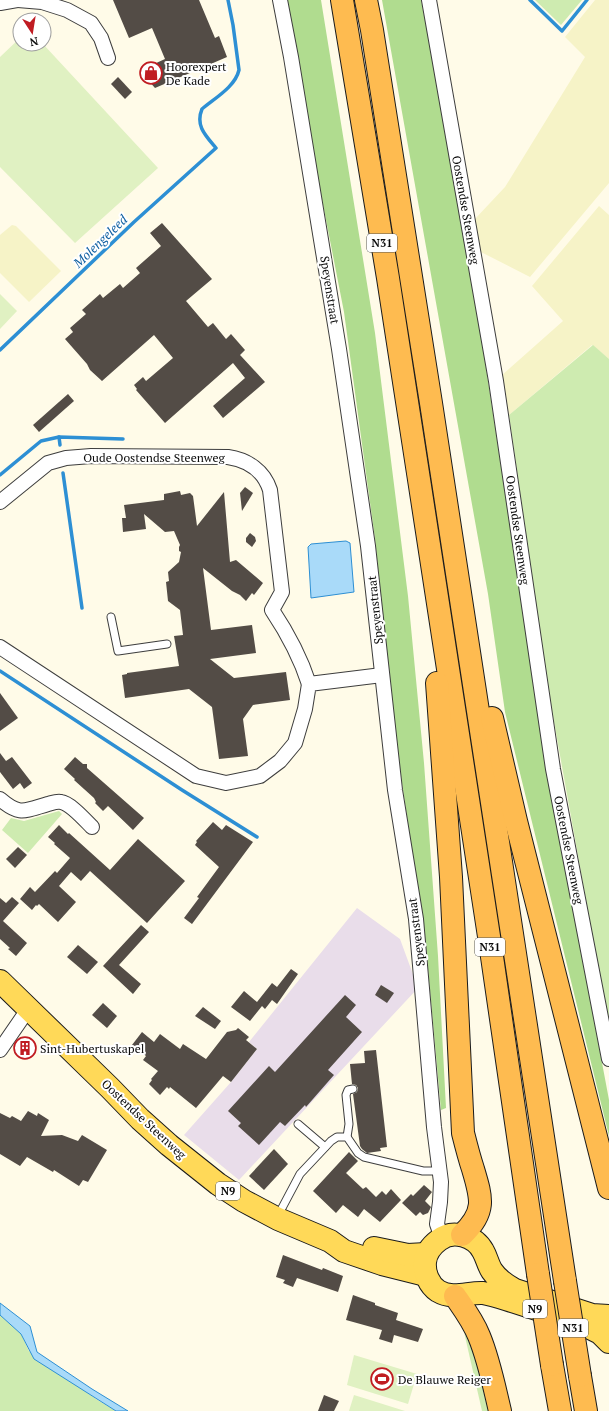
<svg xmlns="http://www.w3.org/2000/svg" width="609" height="1411" font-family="'PT Serif',serif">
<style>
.industrial{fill:#e9ddea}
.farmland{fill:#f6f3c7}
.green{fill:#ceebb0}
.forest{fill:#b0dc8f}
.pitch{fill:#e0f1c2}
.water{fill:#a9daf9;stroke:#2d8fd4}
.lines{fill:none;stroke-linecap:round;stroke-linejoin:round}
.stream{stroke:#2d8fd4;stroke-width:3.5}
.building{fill:#534c46}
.service-casing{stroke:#3d3d3d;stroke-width:9}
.minor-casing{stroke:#3d3d3d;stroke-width:16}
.primary-casing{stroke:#1b1b1b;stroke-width:24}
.trunk-casing{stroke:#1b1b1b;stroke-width:24}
.service{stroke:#fff;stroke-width:7}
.minor{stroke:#fff;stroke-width:14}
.primary{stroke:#ffd958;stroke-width:22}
.trunk{stroke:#febb50;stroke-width:22}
.trunk-bridge-casing{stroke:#1b1b1b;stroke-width:24;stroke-linecap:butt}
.trunk-bridge{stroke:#febb50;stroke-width:22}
.labels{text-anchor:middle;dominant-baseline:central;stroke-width:4;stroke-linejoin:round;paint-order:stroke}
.shield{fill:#fff;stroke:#545454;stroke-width:1}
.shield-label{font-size:11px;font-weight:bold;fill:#0a0a0a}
.poi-label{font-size:12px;fill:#0a0a0a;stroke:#fff;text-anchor:start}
.street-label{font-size:12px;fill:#0a0a0a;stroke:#fff}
.water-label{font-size:13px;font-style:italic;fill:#0f5fa1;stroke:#fff}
</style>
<rect width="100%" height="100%" fill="#fffbe8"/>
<!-- industrial -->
<path class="industrial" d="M357,908L400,939L418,988L239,1180L184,1135L231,1082L257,1049L249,1042Z"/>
<!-- farmland -->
<g class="farmland">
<path d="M595,0H609V183L530,277L481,252L474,220L505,187L585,57L565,37Z"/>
<path d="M599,206L609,215V359L592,345L509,415L502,375L563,321L532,286Z"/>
<path d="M12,225L16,226L61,271L29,302L0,273V235Z"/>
</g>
<!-- green -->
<g class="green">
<path d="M535,0H582L561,25Z"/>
<path d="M593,345L609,359V1019L591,928L549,694L509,415Z"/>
<path d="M59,811L62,814L28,853L2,830L11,818L24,821Z"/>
<path d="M0,1315L21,1334L29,1351L96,1399L116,1411H0Z"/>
<path d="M464,1332L474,1353L488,1411H482Z"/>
</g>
<!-- forest -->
<g class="forest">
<path d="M286,0H321L375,333L408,596L424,763L438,956L446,1108L441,1110L426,947L395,735L375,539L344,312L309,133Z"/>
<path d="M382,0H421L458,190L489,387L532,671L573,908L609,1100V1136L505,712L488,594Z"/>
</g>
<!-- pitch -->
<g class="pitch">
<path d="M20,38V44H43L158,168L75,243L0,167V57Z"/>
<path d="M0,294L17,311L0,329Z"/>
<path d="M354,1355L417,1374L408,1404L347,1385Z"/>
<path d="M354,1395L405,1411H349Z"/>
</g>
<!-- water -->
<g class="water">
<path d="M346,541L350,543L354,592L311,598L308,547L311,544Z"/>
<path d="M0,1303L30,1326L37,1352L92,1389L128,1411H116L34,1359L21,1334L0,1315Z"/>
</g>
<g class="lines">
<!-- stream -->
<g class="stream">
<path d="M530,0L562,31L587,0"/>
<path d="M0,350L134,222L216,148C206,136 195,126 202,109C215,98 235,87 239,70L233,25L228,0"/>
<path d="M60,445L59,437L123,439"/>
<path d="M63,473L82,608"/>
<path d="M0,475L41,441L59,437"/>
<path d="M0,671L182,790L257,837"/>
</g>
</g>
<!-- building -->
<g class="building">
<path d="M113,0H199L215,38L219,36L227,57L155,88L148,80L143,69L165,59L152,28L129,38Z"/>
<path d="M118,77L132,92L125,99L111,84Z"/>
<path d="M162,223L212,279L186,301L208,327L213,323L226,339L231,334L245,350L240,355L241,356L265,382L223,418L213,406L245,378L233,363L165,423L136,390L137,389L134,385L143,377L146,381L173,358L154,335L102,381L90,370L87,364L65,339L73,332L70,328L86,314L82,310L100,294L103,298L120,284L123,288L140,273L136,268L161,246L150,233Z"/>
<path d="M68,394L74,401L39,432L33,425Z"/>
<path d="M245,487L253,493L242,511L240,493Z"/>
<path d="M180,491L181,495L190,493L193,496L197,526L224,492L230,562L236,560L263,583L254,595L252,593L246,601L240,595L232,591L203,568L211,630L252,625L256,653L210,659L234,678L286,672L290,700L253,705L243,719L248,756L219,759L212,707L189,689L125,698L122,675L127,674V673L179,666L174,636L183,635L180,610L168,601L166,582L169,581L168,572L179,562L181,552L179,551V547L180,545L174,531L165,532L144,514L146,529L123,532L122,518H126L124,505L164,500V494Z"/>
<path d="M250,533L255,537L256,541L252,547L246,542V538Z"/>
<path d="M0,693L18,718L0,731Z"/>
<path d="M0,753L6,761L12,757L32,783L24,789L20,783L13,789L0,772Z"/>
<path d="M75,757L83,764H87V768L144,818L133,830L108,806L103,811L95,803L96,802L94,798L74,780L75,779L64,769Z"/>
<path d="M213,822L222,830L226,825L253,842L192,924L184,918L199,898L197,897L219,867L195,845L197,842L196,841Z"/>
<path d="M59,825L68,834L69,833L110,870L138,839L185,881L147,923L90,871L81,881L71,872L59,886L76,902L58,922L39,904L37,906L36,905L32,910L20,899L30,887L35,892L55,871L57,873L70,858L54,844L55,843L48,837Z"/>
<path d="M18,847L27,855L15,868L6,859Z"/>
<path d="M12,897L19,903L3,921L27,943L16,956L8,949L10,948L0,939V898L6,903Z"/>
<path d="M141,925L149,932L119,965L141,984L133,994L103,966Z"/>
<path d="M78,945L98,962L87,974L67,957Z"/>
<path d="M291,969L298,974L277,1004L272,1000L265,1009L262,1006L250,1021L231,1007L244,991L257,1002L272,983L277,987Z"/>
<path d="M381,985L394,993L387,1003L375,995Z"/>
<path d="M345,995L356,1005L346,1017L362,1032L328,1070L334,1075L306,1107L305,1105L285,1126L280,1122L259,1145L238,1126L241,1123L228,1111L269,1066L275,1072Z"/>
<path d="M103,1003L117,1016L107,1028L92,1015Z"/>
<path d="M203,1007L221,1021L215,1029L195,1016Z"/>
<path d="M238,1028L249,1037L246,1040L257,1049L231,1082L223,1076L196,1108L170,1087L169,1089L167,1087L160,1095L149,1084L152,1080L151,1079L158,1071L143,1060L146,1056L132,1045L142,1032L154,1042L160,1034L180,1049L183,1044L206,1059L227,1032L236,1030Z"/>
<path d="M376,1050L387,1147L380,1148L381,1151L367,1153L362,1149L360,1146L353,1094L357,1092L358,1088L356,1085L352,1084L350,1064L365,1063L364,1051Z"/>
<path d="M28,1111L37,1116L38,1113L49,1120L41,1136L62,1135L78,1141L82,1135L107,1150L88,1182L83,1180L79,1186L54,1170L53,1172L27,1157L20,1166L0,1154V1113L10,1118L12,1116L21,1121Z"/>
<path d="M274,1149L288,1164L264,1190L249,1176Z"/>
<path d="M349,1152L358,1161L346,1173L363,1189L366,1187L376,1197L382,1191L386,1195L391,1189L401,1200L380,1222L364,1209L358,1217L343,1205L336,1213L313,1191Z"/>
<path d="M424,1185L432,1192L425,1201L431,1207L428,1213L423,1215L420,1212L416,1216L402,1203L411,1194L413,1196Z"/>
<path d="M283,1255L322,1270L323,1268L343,1276L338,1292L297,1278L293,1287L283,1283L285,1280L276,1277Z"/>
<path d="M353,1295L375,1303V1305L398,1313L396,1320L423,1329L418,1342L394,1335L392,1343L379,1339L382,1330L346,1320Z"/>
<path d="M324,1395L339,1401L334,1411H318Z"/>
</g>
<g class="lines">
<!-- service casing -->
<g class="service-casing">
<g id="service">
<path d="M111,617L118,651L167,644"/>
<path d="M298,1124L325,1147"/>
<path d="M347,1137L349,1124L346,1095L348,1090L353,1089"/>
<path d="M279,1217L282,1208L300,1174L331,1141L337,1137H347L358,1153L364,1157L423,1171H439"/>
</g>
</g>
<!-- minor casing -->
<g class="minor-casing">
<g id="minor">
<path d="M18,0L42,2L67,10L91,23L101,38L108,58"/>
<path d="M280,0L291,57L339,349L368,546L395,790L416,919L434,1127L441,1182L440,1202L437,1224L442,1238"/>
<path d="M429,0L496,381L553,769L609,1059"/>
<path d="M0,3L17,0"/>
<path d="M0,502L48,463L66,458L91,456L228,457C248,460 264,471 270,490L282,592L272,610C288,634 300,656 309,684"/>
<path d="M0,647L196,776L226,783L260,776L280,761L295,743L305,709L309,684L382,675"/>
<path d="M0,799C20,816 24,811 48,804C52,803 57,801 61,802C70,803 85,820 92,827"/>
<path d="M0,1050L29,1008"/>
</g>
</g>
<!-- primary casing -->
<g class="primary-casing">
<g id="primary">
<path d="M0,981L110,1088L140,1119L169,1145L218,1184L244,1201L278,1219L330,1241L344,1251L382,1264L426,1275"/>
<path d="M374,1248L408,1255L426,1254"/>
<path d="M609,1316L592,1315L515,1290C506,1285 498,1280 492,1271C488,1265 487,1258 483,1251C475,1236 453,1229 439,1240C431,1246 426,1252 425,1262C424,1273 429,1285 438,1291C453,1300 468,1292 483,1293C494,1295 505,1299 515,1302C540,1310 564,1318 588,1327L600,1333L609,1342"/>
</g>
</g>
<!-- trunk casing -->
<g class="trunk-casing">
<g id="trunk">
<path d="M342,0L388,278L420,486L490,943L538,1274"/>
<path d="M366,0L372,30L431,403L565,1281"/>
<path d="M437,683L451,877L463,1133C466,1145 469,1157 473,1169C482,1199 486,1212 462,1235"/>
<path d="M492,718L516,821L609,1188"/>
<path d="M455,1296C464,1309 473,1321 479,1336C489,1360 494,1386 500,1411"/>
<path d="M552,1365L560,1411"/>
<path d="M580,1376L586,1411"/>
</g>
</g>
<!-- service -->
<use href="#service" class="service"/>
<!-- minor -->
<use href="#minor" class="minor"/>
<!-- primary -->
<use href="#primary" class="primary"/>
<!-- trunk -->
<use href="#trunk" class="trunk"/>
<!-- trunk-bridge casing -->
<g class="trunk-bridge-casing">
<g id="trunk-bridge">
<path d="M538,1274L552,1365"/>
<path d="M565,1281L580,1376"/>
</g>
</g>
<!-- trunk-bridge -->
<use href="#trunk-bridge" class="trunk-bridge"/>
</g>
<!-- icons -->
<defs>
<g id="shop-ring" transform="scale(1.15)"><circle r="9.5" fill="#fff" stroke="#c01c22" stroke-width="1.5"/><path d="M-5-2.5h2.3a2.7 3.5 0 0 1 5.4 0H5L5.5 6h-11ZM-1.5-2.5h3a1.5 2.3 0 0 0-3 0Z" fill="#c01c22"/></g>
<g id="building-ring" transform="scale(1.15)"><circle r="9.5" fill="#fff" stroke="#c01c22" stroke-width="1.5"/><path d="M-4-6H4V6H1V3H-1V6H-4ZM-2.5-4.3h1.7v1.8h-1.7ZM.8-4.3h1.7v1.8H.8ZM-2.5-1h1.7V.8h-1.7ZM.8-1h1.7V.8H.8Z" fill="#c01c22"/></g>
<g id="stadium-ring" transform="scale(1.15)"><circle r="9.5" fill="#fff" stroke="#c01c22" stroke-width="1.5"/><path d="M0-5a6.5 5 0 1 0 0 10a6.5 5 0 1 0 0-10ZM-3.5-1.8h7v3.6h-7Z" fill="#c01c22"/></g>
</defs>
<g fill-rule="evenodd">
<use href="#shop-ring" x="151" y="73"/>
<use href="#building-ring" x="25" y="1048"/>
<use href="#stadium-ring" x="382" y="1379"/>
</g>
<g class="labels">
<!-- shield labels -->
<g class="shield">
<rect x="367" y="234" width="30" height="18" rx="3"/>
<rect x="475" y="938" width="30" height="18" rx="3"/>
<rect x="216" y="1182" width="24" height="18" rx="3"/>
<rect x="523" y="1300" width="24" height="18" rx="3"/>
<rect x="558" y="1319" width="30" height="18" rx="3"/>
</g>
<g class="shield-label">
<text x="382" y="243">N31</text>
<text x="490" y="947">N31</text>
<text x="228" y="1191">N9</text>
<text x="535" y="1309">N9</text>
<text x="573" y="1328">N31</text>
</g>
<!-- poi labels -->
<g class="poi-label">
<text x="166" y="66">Hoorexpert<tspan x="166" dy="14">De Kade</tspan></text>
<text x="40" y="1048">Sint-Hubertuskapel</text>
<text x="398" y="1379">De Blauwe Reiger</text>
</g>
<!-- street labels -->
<g class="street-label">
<text transform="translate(466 210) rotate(80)">Oostendse Steenweg</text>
<text transform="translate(330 290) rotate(81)">Speyenstraat</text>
<text x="154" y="457">Oude Oostendse Steenweg</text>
<text transform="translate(518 530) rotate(82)">Oostendse Steenweg</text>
<text transform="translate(375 610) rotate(-96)">Speyenstraat</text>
<text transform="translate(569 850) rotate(79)">Oostendse Steenweg</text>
<text transform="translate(416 932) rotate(-97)">Speyenstraat</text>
<text transform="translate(144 1119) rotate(43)">Oostendse Steenweg</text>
</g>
<!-- water labels -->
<g class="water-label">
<text transform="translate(100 241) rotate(-44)">Molengeleed</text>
</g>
</g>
<!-- north arrow -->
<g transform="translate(32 32) rotate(168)"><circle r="19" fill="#ffffff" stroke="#9d9d9d"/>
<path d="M0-3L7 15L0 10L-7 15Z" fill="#c01c22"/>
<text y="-6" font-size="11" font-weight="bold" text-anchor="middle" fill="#0a0a0a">N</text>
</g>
</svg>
